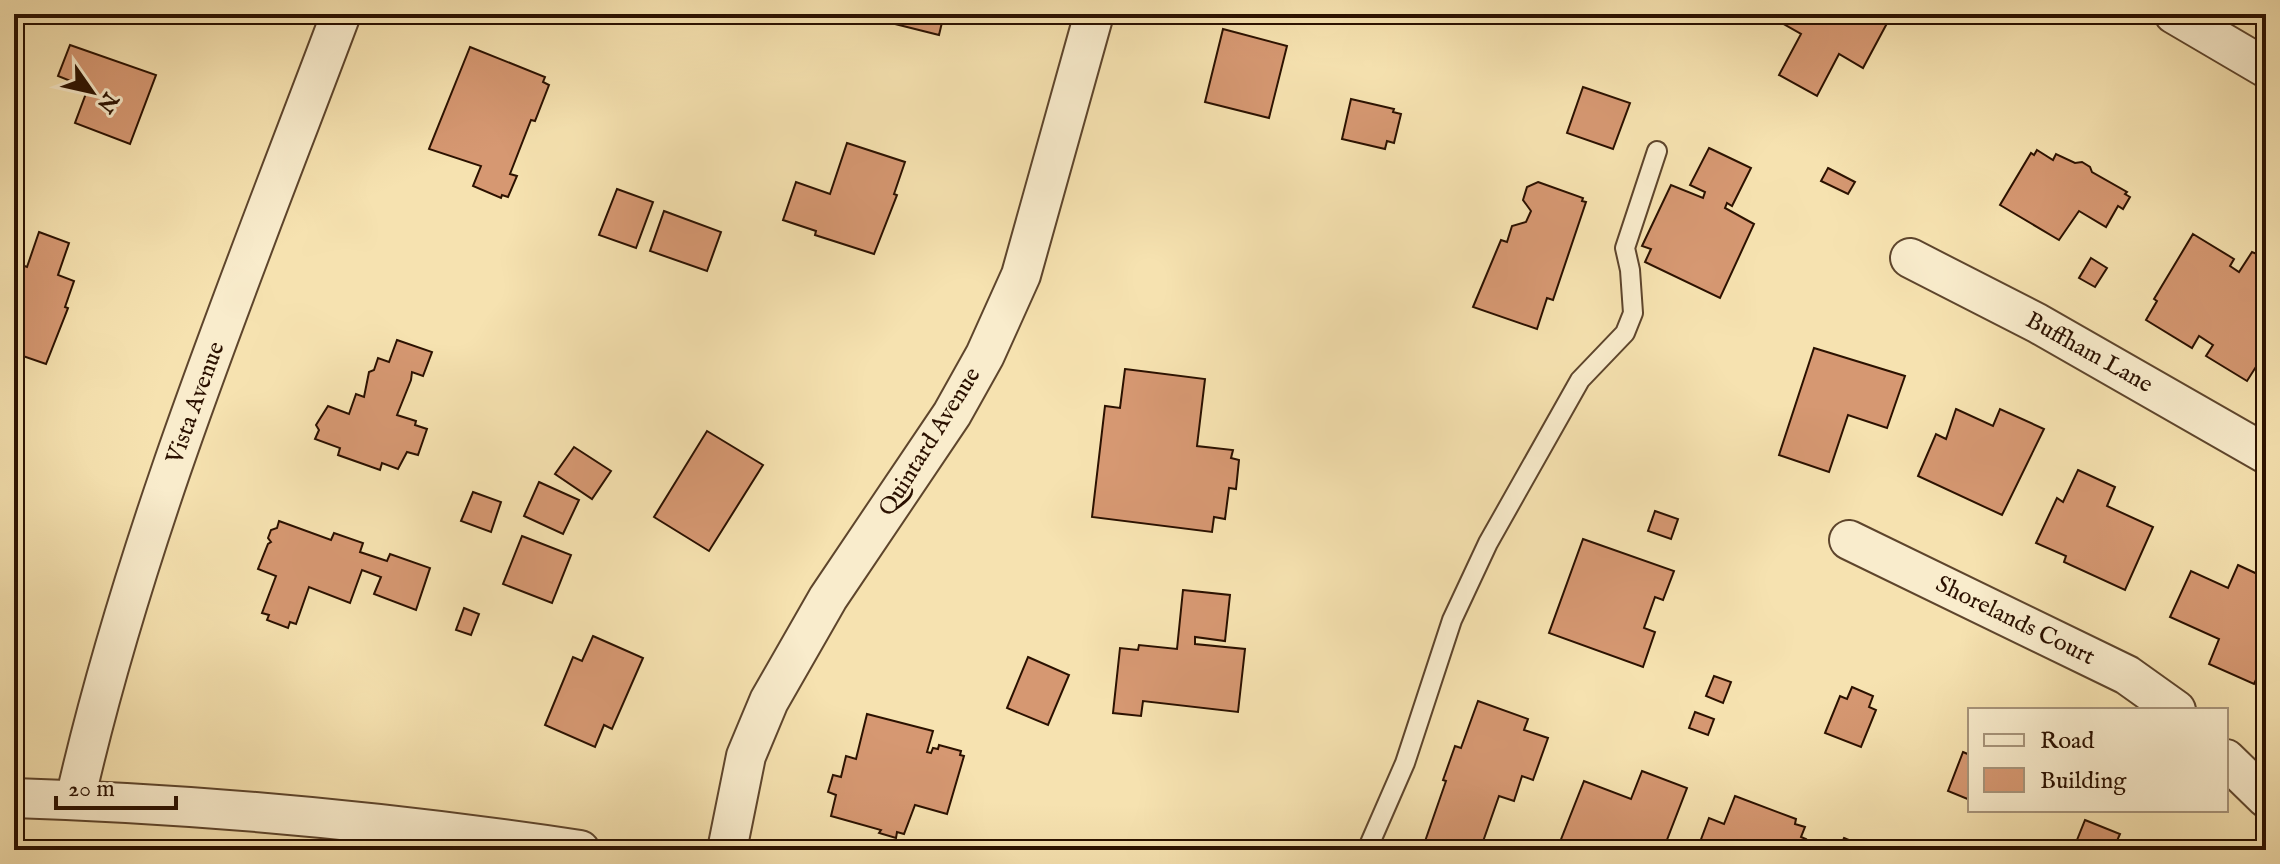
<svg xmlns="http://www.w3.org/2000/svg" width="2280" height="864" font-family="'IM FELL English',serif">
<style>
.building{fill:#d69872;stroke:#2b1100;stroke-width:2}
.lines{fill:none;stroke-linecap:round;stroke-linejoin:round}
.lane-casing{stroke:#5e452c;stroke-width:22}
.street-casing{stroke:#5e452c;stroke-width:42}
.lane{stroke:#f9eccc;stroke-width:18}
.street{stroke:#f9eccc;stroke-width:38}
.labels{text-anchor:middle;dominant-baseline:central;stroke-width:7;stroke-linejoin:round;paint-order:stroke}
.street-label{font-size:24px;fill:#2b1100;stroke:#f9eccc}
</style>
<rect width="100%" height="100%" fill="#f6e2b0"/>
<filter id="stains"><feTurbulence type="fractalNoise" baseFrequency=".0025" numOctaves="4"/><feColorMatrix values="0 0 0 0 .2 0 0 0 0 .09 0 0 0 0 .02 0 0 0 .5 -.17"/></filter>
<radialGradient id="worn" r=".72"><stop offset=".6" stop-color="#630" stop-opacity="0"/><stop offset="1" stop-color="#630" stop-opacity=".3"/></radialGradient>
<!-- building -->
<g class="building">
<path d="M889,14H944L939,35L887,22Z"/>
<path d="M1766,14H1892L1863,68L1839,54L1817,96L1779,75L1801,34Z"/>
<path d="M1223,29L1287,46L1269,118L1205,102Z"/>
<path d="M70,45L156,75L130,144L75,123L88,88L58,76Z"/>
<path d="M470,47L545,77L543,82L549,85L535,121L531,120L510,174L517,176L508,197L502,195L501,198L473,186L481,166L429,149Z"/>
<path d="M1583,87L1630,103L1613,149L1567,133Z"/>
<path d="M1351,99L1394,109L1393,112L1401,114L1394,143L1387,141L1385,149L1342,139Z"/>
<path d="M847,143L905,162L894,194L897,195L874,254L815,235L816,231L783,220L796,182L830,194Z"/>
<path d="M1709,148L1751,168L1732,206L1727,203L1725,208L1754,224L1720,298L1645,262L1651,249L1642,246L1671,185L1703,198L1705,192L1690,185Z"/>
<path d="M2037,150L2053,160L2056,154L2075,163L2082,162L2090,167L2092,172L2127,192L2125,194L2130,197L2123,209L2118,206L2106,227L2079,211L2059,240L2000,205L2031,153L2034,155Z"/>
<path d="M1828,168L1855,182L1848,194L1821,181Z"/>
<path d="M1538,182L1583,198L1582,201L1586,202L1553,300L1547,298L1537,329L1473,307L1501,240L1507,242L1512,226L1526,222L1531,211L1523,200L1527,187Z"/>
<path d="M617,189L653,202L636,248L599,235Z"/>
<path d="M664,211L721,232L707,271L650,251Z"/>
<path d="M39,232L69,243L58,275L74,281L65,307L68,308L46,364L23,356L14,380V288L22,265L27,267Z"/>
<path d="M2193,234L2234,259L2230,266L2239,272L2252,252L2264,257L2266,255V333L2263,338L2266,340V351L2247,381L2206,356L2213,345L2199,336L2192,348L2146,320L2157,301L2154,299Z"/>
<path d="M2091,258L2107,268L2095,287L2079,278Z"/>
<path d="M397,340L432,352L423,376L412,372L411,380L397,415L416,421L415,425L427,429L418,455L407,452L398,469L382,463L380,470L338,455L340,448L315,439L319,430L316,425L328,406L349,414L356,394L364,397L369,372L374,370L378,358L389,362Z"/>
<path d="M1814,348L1905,376L1887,428L1848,415L1829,472L1779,455Z"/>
<path d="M1125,369L1205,379L1197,446L1233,450L1231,458L1239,460L1236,489L1229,488L1225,519L1214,517L1212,532L1092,517L1105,406L1120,408Z"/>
<path d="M1956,409L1993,426L2000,409L2044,429L2002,515L1918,476L1936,434L1946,439Z"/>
<path d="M707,431L763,465L709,551L654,517Z"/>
<path d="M574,447L611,471L592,499L555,474Z"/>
<path d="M2078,470L2115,487L2107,506L2153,527L2125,590L2064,562L2066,556L2036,543L2057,498L2063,502Z"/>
<path d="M539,482L579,500L563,534L524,516Z"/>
<path d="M473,492L501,502L491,532L461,521Z"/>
<path d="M1655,511L1678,519L1671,539L1648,531Z"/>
<path d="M279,521L331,540L334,533L363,543L360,552L387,561L390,554L430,568L416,610L374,594L381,577L362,570L350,603L309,587L296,624L290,622L288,628L267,620L269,615L262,613L276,576L258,569L268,544L271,542L268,538L271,530L277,528Z"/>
<path d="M522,536L571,555L552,603L503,584Z"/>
<path d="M1583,539L1674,571L1663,600L1655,597L1644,628L1655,632L1643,667L1549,633Z"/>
<path d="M2238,565L2266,578V659L2254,684L2209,664L2219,639L2170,617L2191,571L2228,588Z"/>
<path d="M1183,590L1230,595L1225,641L1195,637V644L1245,649L1238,712L1143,701L1141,716L1113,713L1120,648L1138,650L1139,645L1177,649Z"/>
<path d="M464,608L479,614L471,635L456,630Z"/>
<path d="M593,636L643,658L612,729L604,725L595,747L545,725L573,657L582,661Z"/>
<path d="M1028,657L1069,675L1048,725L1007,708Z"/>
<path d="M1714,676L1731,682L1723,703L1706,696Z"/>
<path d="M1852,687L1873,696L1869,707L1876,710L1861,747L1825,733L1840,696L1847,699Z"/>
<path d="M1478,701L1528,719L1524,730L1548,738L1533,780L1522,776L1514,801L1499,796L1480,850H1422L1446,781L1443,780L1455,746L1461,748Z"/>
<path d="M1695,712L1714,719L1708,735L1689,728Z"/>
<path d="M867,714L933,731L927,752L931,753L933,748L938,749L939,745L961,751L960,755L964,756L947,814L915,805L904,834L897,832L896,838L879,833L881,830L831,816L836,795L828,792L833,775L841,777L846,756L856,759Z"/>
<path d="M1963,752L1970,755V800L1948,791Z"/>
<path d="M1642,771L1687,788L1663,850H1565L1558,847L1584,781L1631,799Z"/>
<path d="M1735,796L1796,819L1795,824L1805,827L1801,837L1806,839L1802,850H1697L1709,818L1724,824Z"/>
<path d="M2085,820L2120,834L2113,850H2073Z"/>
<path d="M1844,838L1863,846L1864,842L1885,850H1839Z"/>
</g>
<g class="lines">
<!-- lane casing -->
<g class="lane-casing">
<path id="lane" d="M1367,850L1405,763L1452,620L1488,543L1580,380L1625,333L1633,313L1630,270L1625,248L1657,151"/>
</g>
<!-- street casing -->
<g class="street-casing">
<g id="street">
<path d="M2174,14L2266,68"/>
<path d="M1910,258L2037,323L2266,454"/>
<path d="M1849,540L2127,675L2176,710"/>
<path d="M2226,759L2266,798"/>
<path d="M14,798C203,804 393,822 580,850"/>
<path d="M75,800C136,532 244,272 341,14"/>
<path d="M727,850L746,756L769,701L828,598L952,414L985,355L1021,275L1094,14"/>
</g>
</g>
<!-- lane -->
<use href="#lane" class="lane"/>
<!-- street -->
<use href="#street" class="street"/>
</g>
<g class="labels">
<!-- street labels -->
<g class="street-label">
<text transform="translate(2089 353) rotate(29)">Buffham Lane</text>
<text transform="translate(196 403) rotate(-70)">Vista Avenue</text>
<text transform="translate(930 442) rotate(-58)">Quintard Avenue</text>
<text transform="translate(2015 621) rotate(26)">Shorelands Court</text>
</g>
</g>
<!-- margin -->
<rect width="2280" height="864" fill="none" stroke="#f6e2b0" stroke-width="48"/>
<rect x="16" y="16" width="2248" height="832" fill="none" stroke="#2b1100" stroke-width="4"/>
<rect x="24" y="24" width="2232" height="816" fill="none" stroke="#2b1100" stroke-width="2"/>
<!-- legend -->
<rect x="1968" y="708" width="260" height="104" fill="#f9eccc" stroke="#a7947a" stroke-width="2"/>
<rect x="1984" y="734" width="40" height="12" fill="#f9eccc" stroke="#a7947a" stroke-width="2"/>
<text x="2040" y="748" font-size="24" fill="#2b1100">Road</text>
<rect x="1984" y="768" width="40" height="24" fill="#d69872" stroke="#a7947a" stroke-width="2"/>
<text x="2040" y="788" font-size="24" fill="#2b1100">Building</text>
<!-- north arrow -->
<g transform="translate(92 92) rotate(124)" stroke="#f9eccc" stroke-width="6" paint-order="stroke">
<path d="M0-6L14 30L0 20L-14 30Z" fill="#2b1100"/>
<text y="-12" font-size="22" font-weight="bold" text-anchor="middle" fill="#2b1100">N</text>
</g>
<!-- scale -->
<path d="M56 796v12h120v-12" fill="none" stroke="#2b1100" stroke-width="4"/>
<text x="68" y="796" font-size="24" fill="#2b1100" stroke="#f9eccc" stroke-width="6" paint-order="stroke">20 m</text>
<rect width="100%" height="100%" filter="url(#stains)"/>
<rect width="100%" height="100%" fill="url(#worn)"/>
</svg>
